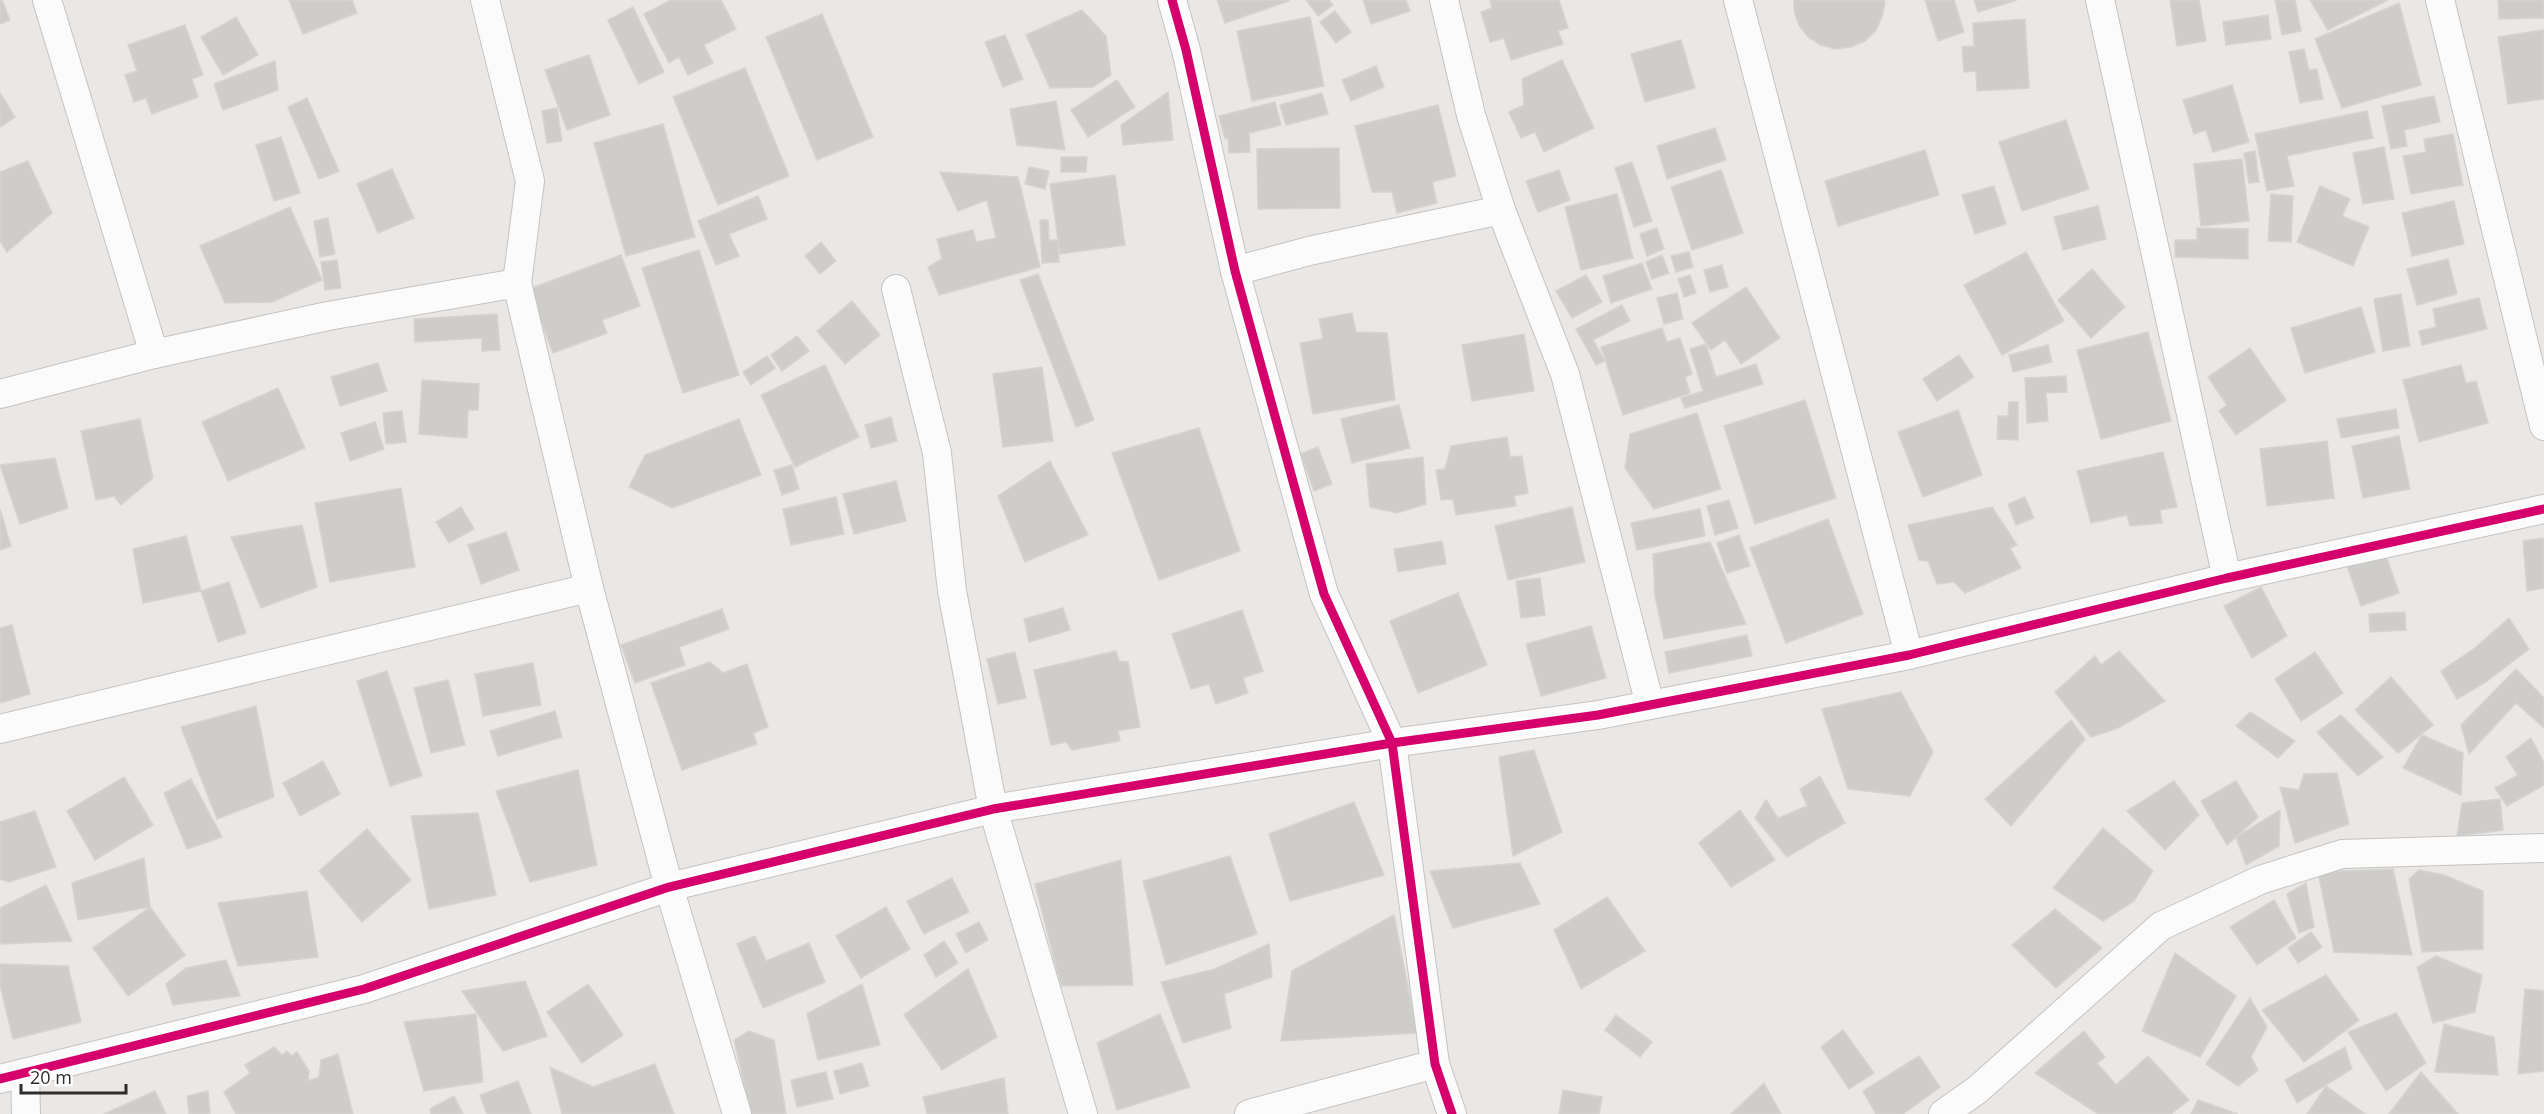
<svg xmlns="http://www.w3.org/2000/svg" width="2544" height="1114" font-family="'Open Sans',sans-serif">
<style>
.building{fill:#cfcdca;stroke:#d6d3d0;stroke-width:1.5}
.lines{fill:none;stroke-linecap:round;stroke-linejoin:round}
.minor-casing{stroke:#c4c4c4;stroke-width:30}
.minor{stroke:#fcfbfb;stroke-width:28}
.cycleway-casing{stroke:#fff;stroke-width:13}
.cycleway{stroke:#d6006c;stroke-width:9}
</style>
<rect width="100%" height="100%" fill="#eae7e4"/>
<!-- building -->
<g class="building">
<path d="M0,0H2L10,20L0,24Z"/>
<path d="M289,0H352L357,13L303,34Z"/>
<path d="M671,0H721L736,29L704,45L713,63L688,75L679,57L669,63L644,14Z"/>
<path d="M1217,0H1289V1L1225,23Z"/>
<path d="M1306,0H1329L1333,5L1318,16Z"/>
<path d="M1363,0H1406L1410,11L1371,24Z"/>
<path d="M1490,0H1559L1568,28L1558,31L1563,44L1511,60L1504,38L1490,42L1481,12L1492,8Z"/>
<path d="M1794,0H1884L1885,2L1882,17L1876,30L1865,41L1851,47L1835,49L1821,45L1808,37L1799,25L1794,11Z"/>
<path d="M1925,0H1954L1964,32L1938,41Z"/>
<path d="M1974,0H2017L1978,12Z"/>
<path d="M2170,0H2199L2206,41L2177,46Z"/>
<path d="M2275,0H2295L2301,31L2282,35Z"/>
<path d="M2310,0H2388L2328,30Z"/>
<path d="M2498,0H2544V18L2499,19Z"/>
<path d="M2399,3L2421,85L2342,108L2315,39Z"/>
<path d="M633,7L664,72L639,84L608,20Z"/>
<path d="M1082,10L1106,36L1111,75L1093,87L1050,88L1026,35Z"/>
<path d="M1335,11L1351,32L1336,43L1320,22Z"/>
<path d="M822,14L873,137L817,160L766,37Z"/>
<path d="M2268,15L2271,39L2226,45L2223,22Z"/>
<path d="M236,17L258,55L223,75L201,37Z"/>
<path d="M1310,17L1324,86L1252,101L1237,31Z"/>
<path d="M2025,19L2029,88L1977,91L1976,71L1964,72L1962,47L1974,46L1973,23Z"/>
<path d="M185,25L203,75L192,79L198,97L152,114L146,98L134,102L125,75L137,71L128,45Z"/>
<path d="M2544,30V99L2508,104L2498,37Z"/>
<path d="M1005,35L1023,79L1003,87L985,42Z"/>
<path d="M1681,40L1695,88L1645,102L1631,54Z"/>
<path d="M2304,49L2309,70L2317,69L2323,99L2300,103L2289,52Z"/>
<path d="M589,55L610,115L567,130L545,70Z"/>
<path d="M1562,60L1594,128L1544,152L1535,132L1521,138L1509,112L1524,105L1522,79Z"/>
<path d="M275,61L278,90L223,110L214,84Z"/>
<path d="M1376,66L1384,87L1351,101L1342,80Z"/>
<path d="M745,68L789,176L718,205L673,97Z"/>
<path d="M1117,80L1135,107L1088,137L1071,110Z"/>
<path d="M2232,85L2249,142L2213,152L2206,130L2194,134L2183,100Z"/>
<path d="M1168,92L1173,140L1123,145L1121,125Z"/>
<path d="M0,93L15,117L0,127Z"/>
<path d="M1322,93L1328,114L1286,125L1280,105Z"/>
<path d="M2434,96L2440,122L2404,130L2407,146L2391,149L2382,106Z"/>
<path d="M307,98L339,171L319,179L288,107Z"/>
<path d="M1056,101L1065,150L1017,145L1010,109Z"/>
<path d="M1275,102L1281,125L1249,133L1250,152L1229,153L1228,138L1225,139L1219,116Z"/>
<path d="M1438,105L1456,176L1432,182L1437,203L1397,213L1392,192H1372L1355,126Z"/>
<path d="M557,108L562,141L547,143L542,111Z"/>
<path d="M2367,111L2373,138L2287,156L2294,186L2267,191L2255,134Z"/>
<path d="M2066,120L2089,189L2022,211L1999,142Z"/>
<path d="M663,124L695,237L626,256L594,143Z"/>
<path d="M1715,128L1726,160L1667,179L1657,146Z"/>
<path d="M2453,134L2463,185L2411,194L2403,156L2426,152L2424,139Z"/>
<path d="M281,137L300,193L274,201L256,145Z"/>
<path d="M2384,147L2394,199L2363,204L2353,153Z"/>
<path d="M1339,148L1340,208L1258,209L1257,149Z"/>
<path d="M1925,150L1939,195L1838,226L1825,181Z"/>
<path d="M2255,151L2259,182L2249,183L2244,153Z"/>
<path d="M1061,157H1087L1086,172H1061Z"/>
<path d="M2242,159L2249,221L2201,226L2194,164Z"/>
<path d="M28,161L52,213L7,252L0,241V172Z"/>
<path d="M1632,162L1652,221L1634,227L1615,168Z"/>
<path d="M1029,167L1049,171L1045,189L1025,184Z"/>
<path d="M392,169L414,218L378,233L357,184Z"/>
<path d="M1559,170L1570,200L1538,212L1526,181Z"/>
<path d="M1721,170L1743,233L1692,250L1671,187Z"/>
<path d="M940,172L1018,177L1040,267L939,295L928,267L942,259L937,239L973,230L976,242L996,238L987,200L958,211Z"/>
<path d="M1115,175L1125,245L1060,254L1050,184Z"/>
<path d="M1994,186L2006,224L1975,234L1962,195Z"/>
<path d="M2320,186L2350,199L2342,216L2369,227L2353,266L2297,242Z"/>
<path d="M1617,194L1633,258L1581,270L1565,207Z"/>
<path d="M2271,194L2293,196L2291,242L2268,241Z"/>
<path d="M758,196L767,219L729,234L739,256L716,265L698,221Z"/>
<path d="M2454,201L2464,244L2412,256L2402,213Z"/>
<path d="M2098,206L2106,239L2063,250L2054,217Z"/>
<path d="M290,207L322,280L272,302L225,303L200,246Z"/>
<path d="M328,218L335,254L320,257L314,221Z"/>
<path d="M1040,220H1048L1049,240H1058L1059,262L1042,263Z"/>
<path d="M1657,228L1664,249L1647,256L1640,234Z"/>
<path d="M2197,228L2248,229V259L2175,257V240H2197Z"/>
<path d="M821,242L836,261L820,274L805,256Z"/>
<path d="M699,250L739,375L683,393L642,268Z"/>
<path d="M1689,252L1693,267L1676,272L1671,256Z"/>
<path d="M2026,252L2064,321L2002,355L1964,285Z"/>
<path d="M621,255L640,306L602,320L607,333L553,353L529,289Z"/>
<path d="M1662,255L1669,273L1652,279L1646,262Z"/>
<path d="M2448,259L2457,294L2417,305L2407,269Z"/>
<path d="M337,260L341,288L325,290L321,262Z"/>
<path d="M1642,263L1652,289L1611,303L1603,276Z"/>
<path d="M1722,265L1728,287L1710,292L1704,270Z"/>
<path d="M2092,269L2125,307L2091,338L2058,300Z"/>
<path d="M1038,274L1094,420L1076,427L1020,280Z"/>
<path d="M1586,275L1602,302L1572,318L1556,291Z"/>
<path d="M1690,275L1696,293L1684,297L1678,279Z"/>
<path d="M1746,287L1780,338L1741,364L1725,340L1711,350L1692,323Z"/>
<path d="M1677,293L1683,319L1664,324L1657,298Z"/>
<path d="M2401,294L2410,346L2383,351L2374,299Z"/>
<path d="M2479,298L2487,329L2422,345L2419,331L2436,327L2433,309Z"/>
<path d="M852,301L880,335L845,364L817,331Z"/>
<path d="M1622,305L1630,321L1593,340L1605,361L1596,365L1576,329Z"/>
<path d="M2361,307L2375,352L2305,373L2291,328Z"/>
<path d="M1352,313L1356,332L1387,333L1395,400L1313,414L1300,343L1323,339L1319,319Z"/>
<path d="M497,314L500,350L482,351V338L415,342L414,319Z"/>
<path d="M1662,328L1667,342L1680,338L1692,374L1685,377L1690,393L1623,415L1601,347Z"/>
<path d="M2148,332L2171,421L2101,439L2077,350Z"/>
<path d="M1524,334L1534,391L1472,401L1462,345Z"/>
<path d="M797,336L809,351L782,371L771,355Z"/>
<path d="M1706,344L1716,377L1756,364L1763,384L1685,408L1681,398L1703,391L1690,349Z"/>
<path d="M2048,345L2052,362L2013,372L2009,355Z"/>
<path d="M2250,348L2286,400L2236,435L2219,411L2227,405L2208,377Z"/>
<path d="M1959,355L1974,377L1937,401L1923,379Z"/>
<path d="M767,356L775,368L751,385L743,372Z"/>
<path d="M378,363L387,391L340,406L331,377Z"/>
<path d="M825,365L859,437L795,467L761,395Z"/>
<path d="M2461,365L2466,383L2476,381L2488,423L2419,442L2403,380Z"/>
<path d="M1042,367L1053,441L1003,447L993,374Z"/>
<path d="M2066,376L2067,392L2046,393L2048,421L2027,423L2025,378Z"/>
<path d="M422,380L479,384L478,410H468L467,438L419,434Z"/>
<path d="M278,388L305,448L228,481L202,422Z"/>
<path d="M1805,400L1836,498L1755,524L1724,426Z"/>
<path d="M2009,402H2018V440L1997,439L1998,416H2008Z"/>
<path d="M1399,405L1410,448L1352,463L1341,419Z"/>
<path d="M2396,409L2399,428L2341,438L2337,419Z"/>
<path d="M1958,410L1982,475L1923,497L1898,432Z"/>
<path d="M402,411L406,442L386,444L383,413Z"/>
<path d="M1697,413L1721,489L1654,509L1625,468L1630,434Z"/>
<path d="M891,417L897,441L871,448L865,425Z"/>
<path d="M140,419L153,478L121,505L114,496L96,500L81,431Z"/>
<path d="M739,419L761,475L672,508L629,487L645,455Z"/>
<path d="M375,422L384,449L350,461L341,433Z"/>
<path d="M1199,428L1240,551L1159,580L1112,453Z"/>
<path d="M2399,436L2410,489L2363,498L2352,446Z"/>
<path d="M1507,437L1510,457L1522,456L1528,493L1514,496L1516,506L1456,515L1453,499L1441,500L1436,470L1445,469L1451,446Z"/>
<path d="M2327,441L2334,498L2267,506L2260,449Z"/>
<path d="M1318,447L1332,484L1314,491L1301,454Z"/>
<path d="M2163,452L2177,507L2160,510L2162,523L2130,526L2127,515L2091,523L2077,471Z"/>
<path d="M1423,457L1426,504L1397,513L1370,507L1366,464Z"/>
<path d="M55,458L68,508L20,524L0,465Z"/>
<path d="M1050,461L1088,535L1025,562L998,496Z"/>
<path d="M792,465L799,489L782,495L774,470Z"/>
<path d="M896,481L906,521L854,534L843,494Z"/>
<path d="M401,488L415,567L330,582L315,503Z"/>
<path d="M836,497L844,534L791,545L783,509Z"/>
<path d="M2025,497L2034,518L2016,525L2008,504Z"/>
<path d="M1729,500L1738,528L1715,535L1707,506Z"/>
<path d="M461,507L474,529L449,543L436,522Z"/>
<path d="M1572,507L1585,562L1508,580L1495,526Z"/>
<path d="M1992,507L2017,545L2010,548L2021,568L1965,593L1954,582L1937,584L1928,561L1919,560L1908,525Z"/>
<path d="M0,509L11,546L0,550Z"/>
<path d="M1700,509L1705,536L1637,550L1631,523Z"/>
<path d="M1828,519L1863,614L1786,643L1750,548Z"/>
<path d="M302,525L317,587L261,608L231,537Z"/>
<path d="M506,532L519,570L481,584L468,545Z"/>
<path d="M1739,535L1750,566L1727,573L1717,543Z"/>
<path d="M186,536L201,591L143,603L133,549Z"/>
<path d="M2544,538V588L2527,591L2523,541Z"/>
<path d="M1442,541L1446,564L1398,572L1394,549Z"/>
<path d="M1710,542L1746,624L1664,639L1655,596L1653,554Z"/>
<path d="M2383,547L2399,593L2361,606L2345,560Z"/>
<path d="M1540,578L1545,615L1521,618L1516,581Z"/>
<path d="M229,582L246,633L218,642L201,591Z"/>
<path d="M2261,587L2287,636L2252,658L2224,606Z"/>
<path d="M1458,593L1487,665L1418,693L1390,621Z"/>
<path d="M1063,608L1070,630L1029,642L1024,619Z"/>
<path d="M722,609L729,629L679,647L685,665L635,683L621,645Z"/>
<path d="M1242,610L1263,671L1243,678L1248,693L1216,704L1209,684L1191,689L1172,634Z"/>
<path d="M2405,612L2406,630L2370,632L2369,614Z"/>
<path d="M2509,618L2529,649L2486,682L2457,699L2441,671L2475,648Z"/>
<path d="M12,625L30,694L0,703V628Z"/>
<path d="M1591,626L1606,678L1541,696L1526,644Z"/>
<path d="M1747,635L1752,656L1669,673L1665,652Z"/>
<path d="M1116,651L1119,661L1128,662L1140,727L1118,731L1120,741L1072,750L1066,742L1051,745L1034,670Z"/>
<path d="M2119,651L2165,701L2118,728L2091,737L2055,692L2095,656L2101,665Z"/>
<path d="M1015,652L1026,698L998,704L987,659Z"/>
<path d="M2315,652L2343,693L2301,721L2275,679Z"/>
<path d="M710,662L723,673L747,664L768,727L753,733L757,744L682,770L651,683Z"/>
<path d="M533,663L541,705L483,716L475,674Z"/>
<path d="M2516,669L2544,698V728L2516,703L2469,754L2461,725Z"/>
<path d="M387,671L422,776L390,786L357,681Z"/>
<path d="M2391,677L2433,725L2398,753L2355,710Z"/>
<path d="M448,680L465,745L431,753L414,688Z"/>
<path d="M1901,692L1933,752L1910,796L1848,789L1822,709Z"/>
<path d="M256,706L274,797L217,819L181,727Z"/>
<path d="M555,711L562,737L498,756L490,731Z"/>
<path d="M2250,712L2295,741L2278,758L2236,726Z"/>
<path d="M2341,715L2383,757L2358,776L2317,732Z"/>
<path d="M2071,720L2085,739L2011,826L1985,799Z"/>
<path d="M2422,735L2463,753L2461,795L2403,768Z"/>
<path d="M2531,738L2544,763V785L2507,806L2495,788L2518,775L2506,757Z"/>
<path d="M1534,750L1562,832L1513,856L1499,757Z"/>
<path d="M323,761L340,794L300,816L283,783Z"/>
<path d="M578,770L597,865L530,882L496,791Z"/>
<path d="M2337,773L2349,824L2295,843L2280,787L2299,790L2304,774Z"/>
<path d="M1820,776L1845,823L1787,857L1755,818L1766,800L1778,818L1807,806L1800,789Z"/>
<path d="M124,777L153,825L95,860L67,811Z"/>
<path d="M191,779L222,837L187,849L164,793Z"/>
<path d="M2174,781L2199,815L2165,850L2127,811Z"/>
<path d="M2236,781L2258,817L2227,845L2201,801Z"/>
<path d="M2500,799L2503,830L2457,836L2462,803Z"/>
<path d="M1354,802L1384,875L1290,901L1269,834Z"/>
<path d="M1740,810L1775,860L1731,887L1699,843Z"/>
<path d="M2280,810L2279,846L2246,865L2236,837Z"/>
<path d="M35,811L56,867L9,882L0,879V822Z"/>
<path d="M478,813L496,895L429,909L411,816Z"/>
<path d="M2103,828L2153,871L2134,901L2103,921L2053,888Z"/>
<path d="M367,829L411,880L362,922L319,871Z"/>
<path d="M1230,856L1257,934L1166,965L1143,881Z"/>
<path d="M144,858L150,907L78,920L72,883Z"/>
<path d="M1121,860L1133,985L1061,986L1035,884Z"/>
<path d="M1520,863L1540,904L1453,928L1430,871Z"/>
<path d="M2393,869L2412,955L2334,952L2318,872Z"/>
<path d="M2419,870L2444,875L2483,891V949L2422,952L2409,879Z"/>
<path d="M952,878L969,912L924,934L907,901Z"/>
<path d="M2306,883L2314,927L2299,933L2287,894Z"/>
<path d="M46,885L72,941L0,944V908Z"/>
<path d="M307,891L318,957L238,966L218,903Z"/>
<path d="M1607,897L1645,951L1581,989L1554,930Z"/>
<path d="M2274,900L2296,938L2257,965L2230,927Z"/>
<path d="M150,907L185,955L128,996L93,948Z"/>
<path d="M886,907L910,949L861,978L836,936Z"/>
<path d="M2055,909L2102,948L2056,988L2012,945Z"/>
<path d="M1394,915L1417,1033L1281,1041L1292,971Z"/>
<path d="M979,922L988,940L966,953L956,934Z"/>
<path d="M2311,932L2322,947L2298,963L2288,948Z"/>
<path d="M755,936L766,961L809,943L825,982L763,1008L737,944Z"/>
<path d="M944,941L958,963L936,977L924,955Z"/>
<path d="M1269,944L1272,977L1224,994L1231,1028L1183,1043L1161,982L1215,969Z"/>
<path d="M2175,953L2236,996L2200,1057L2142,1031Z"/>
<path d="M2436,956L2482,975L2475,1012L2433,1023L2417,967Z"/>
<path d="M226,960L240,996L173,1005L166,984L186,968Z"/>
<path d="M0,964L68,966L81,1022L13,1039L0,985Z"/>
<path d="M968,969L997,1037L942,1070L904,1015Z"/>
<path d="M2326,975L2359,1020L2304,1062L2262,1010Z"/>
<path d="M525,981L547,1036L503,1051L462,991Z"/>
<path d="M588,984L623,1035L582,1063L547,1012Z"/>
<path d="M862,984L880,1045L818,1060L807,1014Z"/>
<path d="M2525,989L2544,991V1071L2518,1074Z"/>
<path d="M2250,998L2267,1027L2251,1057L2258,1070L2238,1086L2206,1064Z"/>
<path d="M2396,1013L2426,1063L2386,1091L2348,1032Z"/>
<path d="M476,1014L483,1082L424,1091L404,1022Z"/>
<path d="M1160,1014L1190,1087L1117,1110L1097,1043Z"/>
<path d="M1616,1015L1652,1042L1640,1057L1605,1030Z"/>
<path d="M2444,1024L2494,1037L2498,1075L2435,1072Z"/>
<path d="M1843,1030L1874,1073L1849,1089L1821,1047Z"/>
<path d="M749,1031L774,1040L786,1114H751L734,1040Z"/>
<path d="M2084,1031L2105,1057L2097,1063L2116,1085L2148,1056L2189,1100L2171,1114H2098L2035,1073Z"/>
<path d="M274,1047L282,1055L287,1051L291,1056L297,1052L309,1071L308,1081L319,1077L321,1060L338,1054L353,1114H236L224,1092L250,1073L245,1065Z"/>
<path d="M2345,1047L2352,1069L2297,1103L2285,1080Z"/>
<path d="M1919,1056L1940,1087L1903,1114H1876L1863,1091Z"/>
<path d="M862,1063L869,1086L840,1094L834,1071Z"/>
<path d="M655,1064L674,1114H562L550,1067L593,1087Z"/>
<path d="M826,1072L833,1099L797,1107L791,1080Z"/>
<path d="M2421,1072L2458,1114H2389Z"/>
<path d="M1004,1078L1008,1114H927L923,1097Z"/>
<path d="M518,1081L531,1114H487L480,1095Z"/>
<path d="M1764,1083L1781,1114H1731Z"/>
<path d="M2326,1086L2365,1114H2307Z"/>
<path d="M1563,1090L1602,1097L1599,1114H1559Z"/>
<path d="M155,1091L166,1114H104Z"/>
<path d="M208,1091L210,1114H189L187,1096Z"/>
<path d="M454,1096L463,1114H431L430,1109Z"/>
<path d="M2198,1100L2238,1114H2191Z"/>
</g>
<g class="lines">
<!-- minor casing -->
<g class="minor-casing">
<g id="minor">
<path d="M47,0L154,354"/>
<path d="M485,0L530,181L517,283L589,588L669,887L737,1114"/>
<path d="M1172,0L1186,50L1235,271L1324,594L1392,743L1435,1064L1452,1114"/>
<path d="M1444,0L1471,115L1501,210"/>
<path d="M1738,0L1909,655"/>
<path d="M2100,0L2227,578"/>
<path d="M2440,0L2544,426"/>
<path d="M1235,271L1309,251L1501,210L1565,374L1650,705"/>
<path d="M896,289L937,453L952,591L993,809L1083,1114"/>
<path d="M0,394L154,354L328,316L517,283"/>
<path d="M0,729L589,588"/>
<path d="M25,1073L26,1114"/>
<path d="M0,1079L364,989L669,887L993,809L1392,743L1598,715L1650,705L1909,655L2227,578L2544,509"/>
<path d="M1249,1114L1435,1064"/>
<path d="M1943,1114L1977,1090L2161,926L2260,880L2342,854L2544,848"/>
</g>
</g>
<!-- minor -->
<use href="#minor" class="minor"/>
<!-- cycleway casing -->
<g class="cycleway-casing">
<g id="cycleway">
<path d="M1172,0L1186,50L1235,271L1324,594L1392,743L1435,1064L1452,1114"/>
<path d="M0,1079L364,989L669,887L993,809L1392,743L1598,715L1650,705L1909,655L2227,578L2544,509"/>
</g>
</g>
<!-- cycleway -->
<use href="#cycleway" class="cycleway"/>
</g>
<!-- scale -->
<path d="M21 1084v9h105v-9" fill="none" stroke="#2d2d2d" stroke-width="3"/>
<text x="30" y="1084" font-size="18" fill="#2d2d2d" stroke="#ffffff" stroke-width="4.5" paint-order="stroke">20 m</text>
</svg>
